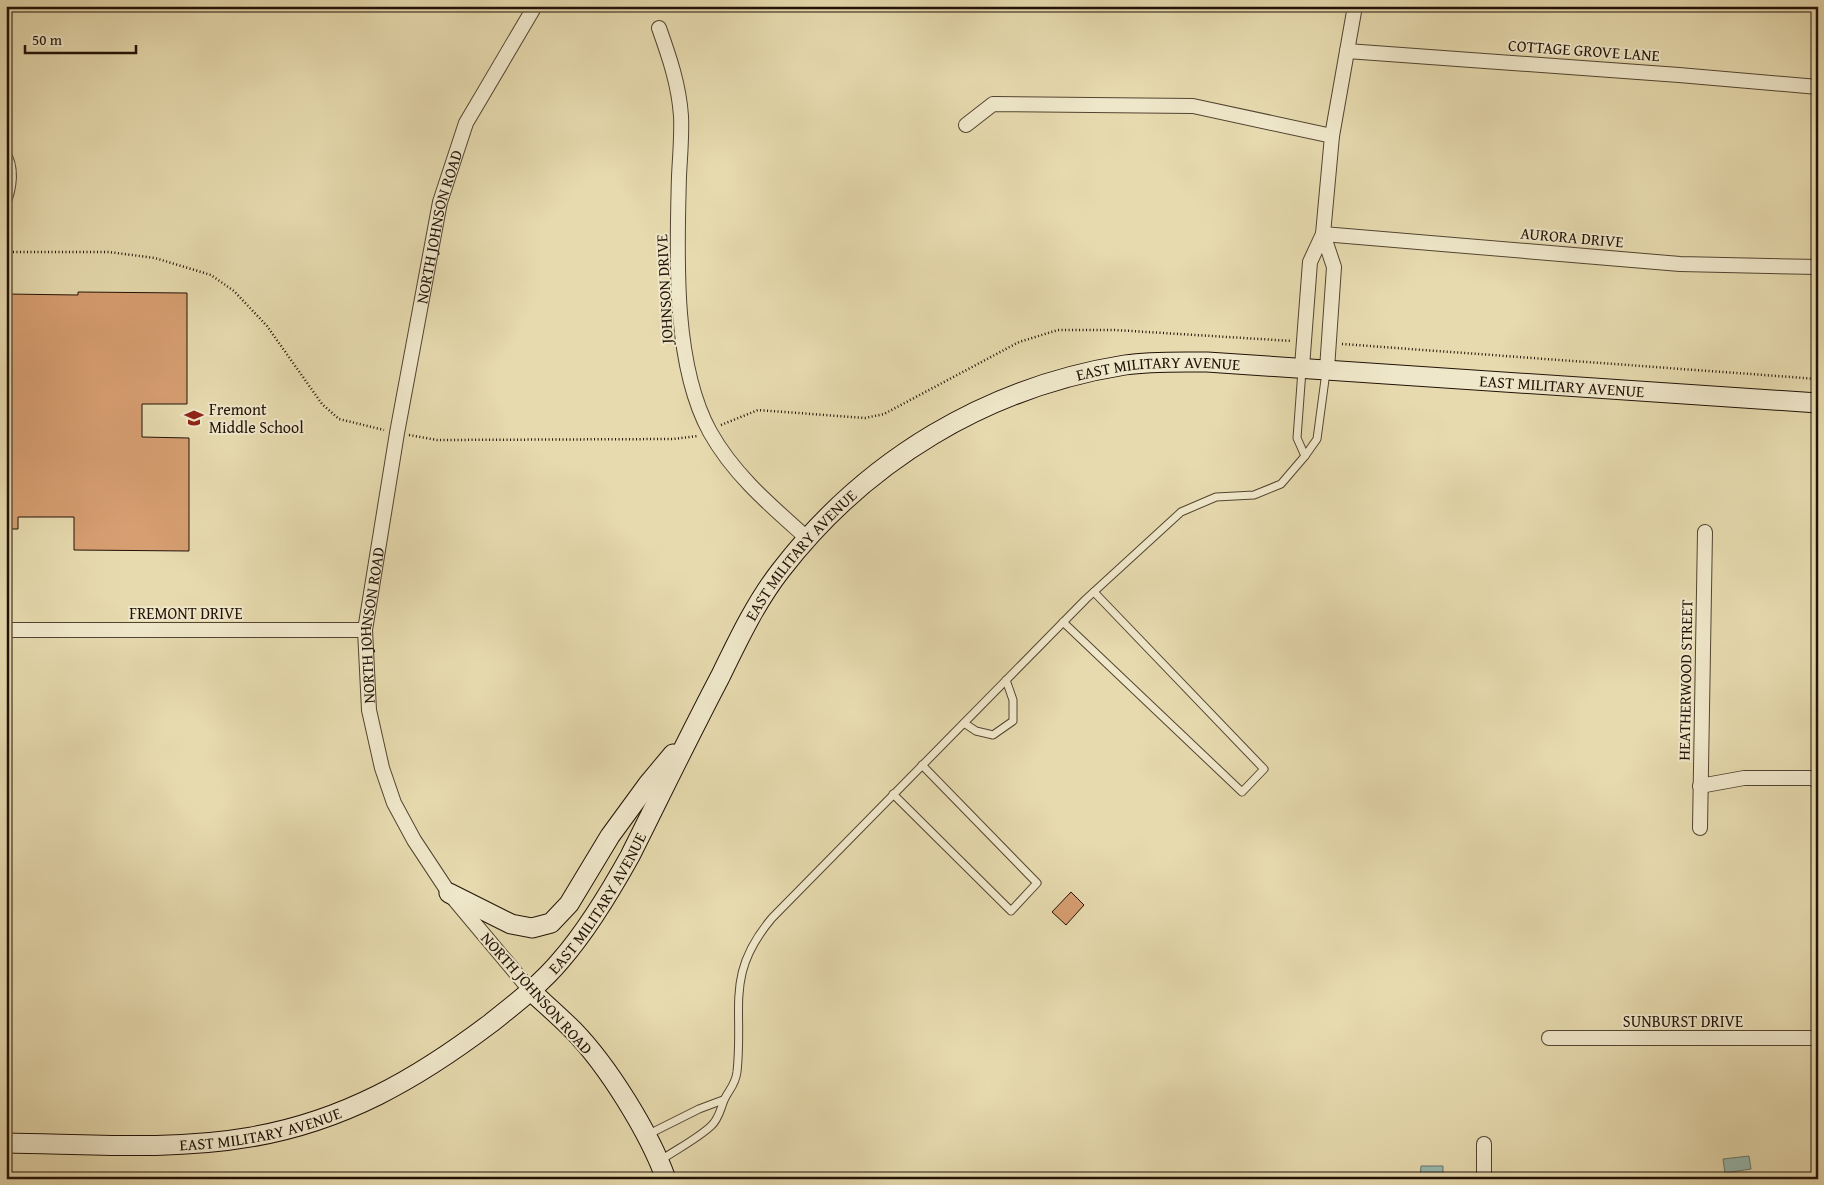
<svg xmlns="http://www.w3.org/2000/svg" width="1824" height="1185" font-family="'Gentium Book Plus',serif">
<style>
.water{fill:#97bab1;stroke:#68776d}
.building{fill:#d69e71;stroke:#221207}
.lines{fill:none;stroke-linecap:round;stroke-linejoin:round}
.service-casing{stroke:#534431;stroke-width:9}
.minor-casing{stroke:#534431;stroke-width:16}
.secondary-casing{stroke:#221207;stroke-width:21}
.path{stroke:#221207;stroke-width:2.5;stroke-dasharray:1 2.5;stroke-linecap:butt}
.service{stroke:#efe7ca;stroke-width:7}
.minor{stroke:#efe7ca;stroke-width:14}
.secondary{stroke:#efe7ca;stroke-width:19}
.labels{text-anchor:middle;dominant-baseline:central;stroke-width:4;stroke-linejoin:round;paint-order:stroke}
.street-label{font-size:16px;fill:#221207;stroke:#efe7ca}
.poi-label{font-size:16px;fill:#221207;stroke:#efe7ca;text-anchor:start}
</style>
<rect width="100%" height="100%" fill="#e6daae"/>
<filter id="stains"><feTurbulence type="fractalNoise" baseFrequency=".004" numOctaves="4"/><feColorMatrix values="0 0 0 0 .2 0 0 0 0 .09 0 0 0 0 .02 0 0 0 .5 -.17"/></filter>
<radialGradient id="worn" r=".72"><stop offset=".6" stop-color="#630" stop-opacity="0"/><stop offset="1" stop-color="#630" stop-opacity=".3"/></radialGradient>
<!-- water -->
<g class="water">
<path d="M1749,1156L1751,1169L1725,1173L1723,1159Z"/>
<path d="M1421,1166H1443V1178L1420,1177Z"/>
</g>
<!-- building -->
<g class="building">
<path d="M78,292L187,293V404H142V437L189,438V551L74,550V517H18V529H6V294L78,295Z"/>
<path d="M1071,892L1084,905L1066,925L1052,912Z"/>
</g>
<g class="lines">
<!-- service casing -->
<g class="service-casing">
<g id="service">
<path d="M6,152C16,167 13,189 6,205"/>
<path d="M1302,370L1297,438L1305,456"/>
<path d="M1063,622L1242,792L1264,769L1094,592"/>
<path d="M964,723L976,731L993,735L1013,721V700L1006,680"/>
<path d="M893,794L1011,911L1037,883L922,765"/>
<path d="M647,1135L699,1109L723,1100"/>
<path d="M661,1160C677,1149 697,1139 711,1126C718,1120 720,1111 723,1103C727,1091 735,1087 737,1072C744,1007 724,975 772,918L1086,599L1181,512L1216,497L1254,495L1281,484L1305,456L1317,439L1326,372"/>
</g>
</g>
<!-- minor casing -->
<g class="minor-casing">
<g id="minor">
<path d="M659,28C669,56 679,85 681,116C682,135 680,156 679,176C677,253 672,363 710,432C734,475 771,506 807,538"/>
<path d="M1347,51L1679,75L1818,87"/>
<path d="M966,125L993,104L1193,106L1332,136"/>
<path d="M1323,234L1680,264L1818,267"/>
<path d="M1323,234L1334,267L1327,369"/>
<path d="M1302,367L1310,262L1323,234L1332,136L1355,6"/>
<path d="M6,630H365"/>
<path d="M1700,786L1744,778H1810L1818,780"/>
<path d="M1700,828L1705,532"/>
<path id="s1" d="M531,991L449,893L414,840L394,803L382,768L369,710L365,630L397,433L440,202L466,123L535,6"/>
<path d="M1549,1038H1818"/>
<path d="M1484,1179V1144"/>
</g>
</g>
<!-- secondary casing -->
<g class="secondary-casing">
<g id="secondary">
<path d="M449,893L511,924L532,928L551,923L569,904L610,836L648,784L673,754"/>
<path d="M531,991C545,1004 560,1017 573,1030C608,1066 649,1132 666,1179"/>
<path id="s2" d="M6,1143C87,1144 171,1151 251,1137C344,1121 417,1079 491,1023C516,1003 541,984 561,960C588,929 610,892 630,856C660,796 689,736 720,677C738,640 756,602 781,570C866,460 987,387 1125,365C1152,361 1180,362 1207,362L1818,403"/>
</g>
</g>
<!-- path -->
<g class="path">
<path d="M6,252H109L155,258L211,275L234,291L267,326L322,404L339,419L384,430"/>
<path d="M1342,344L1818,379"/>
<path d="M721,425L758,410L865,418L884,414L1019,342L1058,330H1115L1292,341"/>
<path d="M409,435L437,440L673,439L698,436"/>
</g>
<!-- service -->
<use href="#service" class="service"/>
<!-- minor -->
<use href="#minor" class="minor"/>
<!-- secondary -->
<use href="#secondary" class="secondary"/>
</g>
<!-- icons -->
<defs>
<g id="school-bare" transform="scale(1.5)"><path d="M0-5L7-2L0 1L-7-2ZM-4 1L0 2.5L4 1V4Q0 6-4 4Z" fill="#8f2418" stroke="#efe7ca" stroke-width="2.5" paint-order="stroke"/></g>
</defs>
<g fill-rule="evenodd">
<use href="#school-bare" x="194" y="418"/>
</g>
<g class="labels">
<!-- street labels -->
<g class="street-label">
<text transform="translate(1584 50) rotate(4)">COTTAGE GROVE LANE</text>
<text stroke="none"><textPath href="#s1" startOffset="820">NORTH JOHNSON ROAD</textPath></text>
<text transform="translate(1572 237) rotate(5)">AURORA DRIVE</text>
<text transform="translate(664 289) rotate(-93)">JOHNSON DRIVE</text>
<text stroke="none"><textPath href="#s2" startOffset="1500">EAST MILITARY AVENUE</textPath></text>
<text stroke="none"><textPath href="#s2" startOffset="1905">EAST MILITARY AVENUE</textPath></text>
<text stroke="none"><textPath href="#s2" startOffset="1081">EAST MILITARY AVENUE</textPath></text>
<text x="186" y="613">FREMONT DRIVE</text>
<text stroke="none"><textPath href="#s1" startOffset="415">NORTH JOHNSON ROAD</textPath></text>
<text transform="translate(1685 680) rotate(-89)">HEATHERWOOD STREET</text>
<text stroke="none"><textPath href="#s2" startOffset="676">EAST MILITARY AVENUE</textPath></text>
<text transform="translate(537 993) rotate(48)">NORTH JOHNSON ROAD</text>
<text x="1683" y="1021">SUNBURST DRIVE</text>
<text stroke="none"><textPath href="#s2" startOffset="256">EAST MILITARY AVENUE</textPath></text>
</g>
<!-- poi labels -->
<g class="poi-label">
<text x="209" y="409">Fremont<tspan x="209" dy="18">Middle School</tspan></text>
</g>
</g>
<!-- margin -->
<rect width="1824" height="1185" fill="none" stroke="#e6daae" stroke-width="25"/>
<rect x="8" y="8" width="1809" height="1170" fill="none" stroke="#221207" stroke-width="2.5"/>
<rect x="12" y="12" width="1799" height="1160" fill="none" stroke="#221207"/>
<!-- scale -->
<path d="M25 45v8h111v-8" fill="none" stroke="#221207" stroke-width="2.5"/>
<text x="32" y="45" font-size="15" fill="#221207" stroke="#efe7ca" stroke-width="4" paint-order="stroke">50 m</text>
<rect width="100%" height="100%" filter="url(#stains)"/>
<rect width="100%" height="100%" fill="url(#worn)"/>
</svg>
